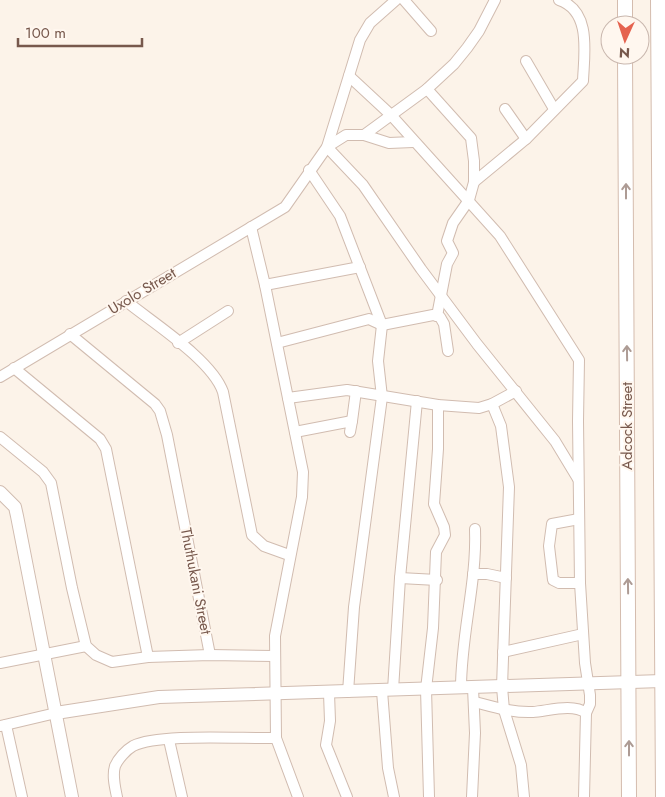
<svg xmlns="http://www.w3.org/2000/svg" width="665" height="797" font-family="Jost,sans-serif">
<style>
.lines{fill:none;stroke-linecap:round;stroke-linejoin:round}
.minor-casing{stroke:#d1bcb0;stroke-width:12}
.tertiary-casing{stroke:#d1bcb0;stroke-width:14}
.secondary-casing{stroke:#d4bcae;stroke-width:16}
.minor{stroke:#fff;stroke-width:10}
.tertiary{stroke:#fff;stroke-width:12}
.secondary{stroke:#fff;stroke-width:14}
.oneway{stroke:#ad9b94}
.labels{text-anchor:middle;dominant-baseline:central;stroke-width:4;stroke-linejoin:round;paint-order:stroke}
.street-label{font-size:15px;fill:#77584c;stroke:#fff7ef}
</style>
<rect width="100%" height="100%" fill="#fcf3e9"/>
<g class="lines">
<!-- minor casing -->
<g class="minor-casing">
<g id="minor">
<path d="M404,0L431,31"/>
<path d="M495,0L479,31L467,48L454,64L427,89L364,135H346L327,147L363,185L421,269L477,344L555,441L578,479"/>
<path d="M526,61L554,109"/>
<path d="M349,76L391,115L500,236L579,360L578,421L580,583L585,663L590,695V704L586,713"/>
<path d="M427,89L471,138L474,161V182L469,200L453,223L447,241L453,253L447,264L437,316"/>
<path d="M505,109L526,139"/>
<path d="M364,135L389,143L413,142"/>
<path d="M309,170L340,216L382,325L378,361L382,397L354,607L348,692"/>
<path d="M474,182L526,139L583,81C584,54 592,11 559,0"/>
<path d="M251,227L265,285L303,472L302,497L275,636L276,738L298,797"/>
<path d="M265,285L360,267"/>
<path d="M126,301C153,323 212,360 223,392L252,535L264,546L289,555"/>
<path d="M70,334L155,404L160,411L167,435L210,655"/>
<path d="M178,343L228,311"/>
<path d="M277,343L369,319L382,325L433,315L440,317L444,324L448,351"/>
<path d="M14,368L100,439L106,449L148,657"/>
<path d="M0,377L285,207L327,147L360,40L370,23L396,0"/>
<path d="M288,398L347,390L438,405L479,408L492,404L516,391"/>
<path d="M492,404L501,426L509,487L502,687L504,710L521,765L524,797"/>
<path d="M352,421L356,391"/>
<path d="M295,432L352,421L350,432"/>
<path d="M0,437L43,472L51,483L72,588L86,646L96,655L112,662L148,657L210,655L274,656"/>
<path d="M579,519L552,524L549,546L553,580L559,583H580"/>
<path d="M473,574H487L506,578"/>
<path d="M400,578L437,580"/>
<path d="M503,652L583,634"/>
<path d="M0,663L86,646"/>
<path d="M461,688C461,634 477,583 475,529"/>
<path d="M393,690L400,578L417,401"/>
<path d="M382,691L388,768L394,797"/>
<path d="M329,693L330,721L326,745L347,797"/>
<path d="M475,702C494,707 513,713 533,712C548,711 573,703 586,713L584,797"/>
<path d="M6,725L22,797"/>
<path d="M1,726L56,713"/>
<path d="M169,740L182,797"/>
<path d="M117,797C115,787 112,776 115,766C118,759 126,750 133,746C159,733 243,739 276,738"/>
<path d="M429,797L426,689L433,628L436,552L445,535L444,527L434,504L438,449V405"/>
<path d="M472,797L475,733L473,688"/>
</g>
</g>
<!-- tertiary casing -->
<g class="tertiary-casing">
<g id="tertiary">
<path d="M0,492L15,507L17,516L72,797"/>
<path d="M56,713L159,697L662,681"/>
</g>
</g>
<!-- secondary casing -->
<g class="secondary-casing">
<g id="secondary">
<path d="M625,0V25"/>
<path d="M658,0L663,797"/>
<path d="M625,55L629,797"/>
</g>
</g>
<!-- minor -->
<use href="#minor" class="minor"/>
<!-- tertiary -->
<use href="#tertiary" class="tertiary"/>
<!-- secondary -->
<use href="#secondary" class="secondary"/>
</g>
<!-- one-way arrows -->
<defs><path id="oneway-shaft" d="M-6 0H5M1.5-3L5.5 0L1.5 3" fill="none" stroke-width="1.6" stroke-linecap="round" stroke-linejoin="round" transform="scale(1.25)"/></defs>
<g class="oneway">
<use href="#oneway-shaft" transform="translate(626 191) rotate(-90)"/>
<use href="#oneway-shaft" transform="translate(627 353) rotate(-91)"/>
<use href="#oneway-shaft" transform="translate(628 586) rotate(-91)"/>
<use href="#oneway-shaft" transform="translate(629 748) rotate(-90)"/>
</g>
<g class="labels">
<!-- street labels -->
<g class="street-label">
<text transform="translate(142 291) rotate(-31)">Uxolo Street</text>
<text transform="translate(627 426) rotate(-90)">Adcock Street</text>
<text transform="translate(196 581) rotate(79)">Thuthukani Street</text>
</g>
</g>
<!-- north arrow -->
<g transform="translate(625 40) rotate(183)"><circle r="24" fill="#fff7ef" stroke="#c9b7ae"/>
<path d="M0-4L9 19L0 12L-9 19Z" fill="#e5634f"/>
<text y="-8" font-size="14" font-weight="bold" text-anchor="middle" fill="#77584c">N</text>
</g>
<!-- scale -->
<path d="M18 38v8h124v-8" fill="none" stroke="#77584c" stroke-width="2.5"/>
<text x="25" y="38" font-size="15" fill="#77584c" stroke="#fff7ef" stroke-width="4" paint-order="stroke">100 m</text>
</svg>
